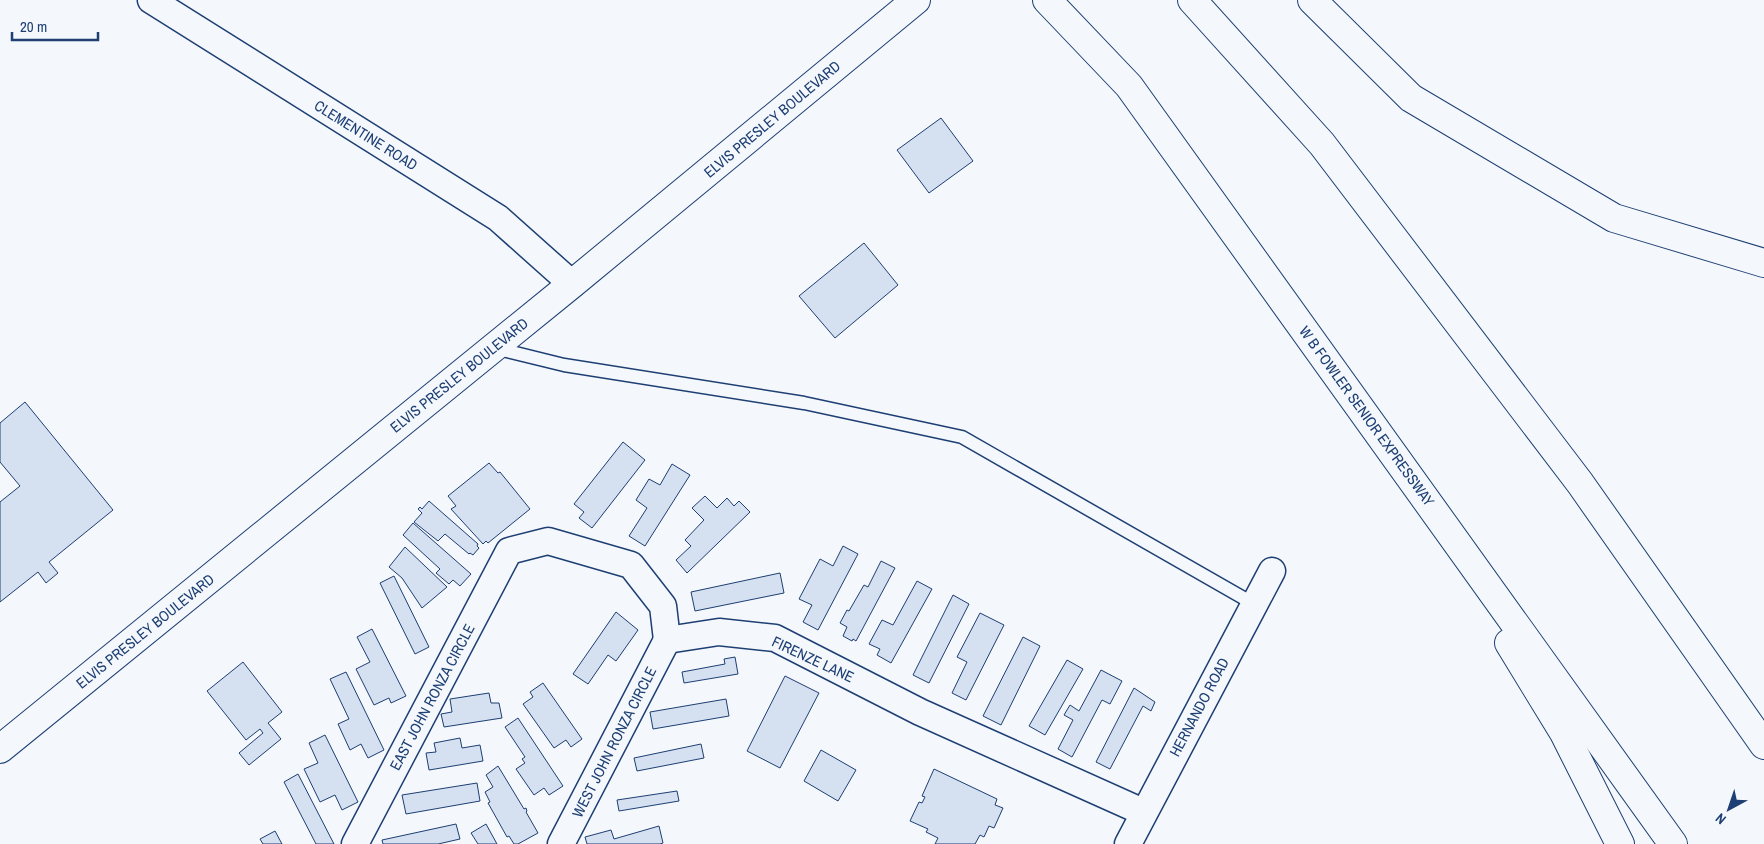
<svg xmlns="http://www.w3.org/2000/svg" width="1764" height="844" font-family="'Archivo Narrow',sans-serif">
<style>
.building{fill:#d5e0f0;stroke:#1d3f73}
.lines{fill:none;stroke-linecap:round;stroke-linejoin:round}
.lane-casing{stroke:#1d3f73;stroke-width:15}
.street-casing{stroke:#1d3f73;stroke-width:29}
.primary-casing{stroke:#1d3f73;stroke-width:30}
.highway-casing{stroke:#1d3f73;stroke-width:30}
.lane{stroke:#f4f7fb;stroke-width:12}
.street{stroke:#f4f7fb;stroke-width:26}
.primary{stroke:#f4f7fb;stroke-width:28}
.highway{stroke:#f4f7fb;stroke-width:28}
.labels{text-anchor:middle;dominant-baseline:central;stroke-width:4;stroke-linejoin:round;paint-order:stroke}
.street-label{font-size:15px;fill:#1d3f73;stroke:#f4f7fb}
</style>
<rect width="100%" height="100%" fill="#f4f7fb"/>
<!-- building -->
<g class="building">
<path d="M941,118L973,161L929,193L897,150Z"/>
<path d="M864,243L898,285L835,338L799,296Z"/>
<path d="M25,402L113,510L49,562L58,573L46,583L38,572L0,602V502L20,486L0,462V423Z"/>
<path d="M623,442L645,460L592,528L579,518L584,512L574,504Z"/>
<path d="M489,463L498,473L500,472L530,509L488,543L486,541L483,544L451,509L456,506L448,496Z"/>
<path d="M672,464L690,475L645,546L629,536L647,508L636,500L649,479L660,485Z"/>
<path d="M705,496L717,508L727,498L734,506L739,501L750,512L687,573L676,560L691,546L685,540L704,520L692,508Z"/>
<path d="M429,501L478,544L477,546L479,548L473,555L470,553L469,554L445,534L438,541L414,522L422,513L418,509L420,507L422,509Z"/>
<path d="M413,523L471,574L460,586L453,580L449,584L436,573L440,569L403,535Z"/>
<path d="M843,546L858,554L818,630L803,622L812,605L799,599L820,559L833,566Z"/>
<path d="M405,547L447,587L422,608L402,578L389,567Z"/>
<path d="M881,561L895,568L856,641L853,639L852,641L843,636L847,627L840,623L847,610L849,611L864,585L868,587Z"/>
<path d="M780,573L784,593L695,611L691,592Z"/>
<path d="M394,576L429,647L415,654L380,583Z"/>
<path d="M917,581L932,589L891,663L877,655L880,649L869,644L882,620L893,625Z"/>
<path d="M953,595L969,604L929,683L913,675Z"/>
<path d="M616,612L638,630L616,661L608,655L588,684L573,674Z"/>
<path d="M980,613L1004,625L966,700L952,693L967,662L957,657Z"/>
<path d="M372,629L406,696L391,703L389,698L374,705L356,669L370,662L357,637Z"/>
<path d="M1023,637L1040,646L1001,725L983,716Z"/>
<path d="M735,657L738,674L684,683L682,672L725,664L724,659Z"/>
<path d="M1067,660L1083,669L1045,735L1029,726Z"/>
<path d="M243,662L282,712L268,723L281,739L249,765L239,753L263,733L260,729L246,740L207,691Z"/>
<path d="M1101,670L1122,681L1110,704L1102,700L1072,757L1058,749L1073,720L1064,715L1070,705L1079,711Z"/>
<path d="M346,672L384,750L368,758L361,744L350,750L338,724L349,719L330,679Z"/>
<path d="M785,676L819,693L780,768L747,751Z"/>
<path d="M543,683L582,739L571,747L566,740L554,748L523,704L533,697L530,692Z"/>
<path d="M1134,688L1155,702L1151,711L1143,706L1110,769L1096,762Z"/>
<path d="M489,693L491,703H499L502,718L444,727L441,714L452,712L450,699Z"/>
<path d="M726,699L729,716L653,729L650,712Z"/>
<path d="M518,718L563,786L549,795L544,788L534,795L516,769L525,763L522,759L525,757L505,727Z"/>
<path d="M325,735L358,802L342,810L335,795L320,802L304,769L318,763L309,743Z"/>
<path d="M460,738L462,748L480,745L483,761L429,770L426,753L436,752L434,743Z"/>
<path d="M701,744L704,758L637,771L634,758Z"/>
<path d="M821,750L856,770L838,801L804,781Z"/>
<path d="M498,766L524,809L526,808L527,811L526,812L538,833L518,844H514L509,836L507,837L488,803L490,802L485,792L493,787L486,775Z"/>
<path d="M934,769L997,799L995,805L1003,808L994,828L989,826L984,837L980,835L975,844H935L938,838L926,832L928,829L910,821L919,802L922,803L925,797L922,796Z"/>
<path d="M298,774L334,844H316L284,782Z"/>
<path d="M477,783L480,801L406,814L402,795Z"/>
<path d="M677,791L679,801L619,811L617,800Z"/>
<path d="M456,824L460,839L438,844H383L382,840Z"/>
<path d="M486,824L497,844H478L471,833Z"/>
<path d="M659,826L663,843L660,844H587L585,837L611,830L614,839Z"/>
<path d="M275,831L282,844H263L260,839Z"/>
</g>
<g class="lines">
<!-- lane casing -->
<g class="lane-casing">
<path id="lane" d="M495,348L564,365L804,403L962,437L1254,604"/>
</g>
<!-- street casing -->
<g class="street-casing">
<g id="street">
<path d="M151,0L498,218L572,284"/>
<path d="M355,844L509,551L548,541L631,565L663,606L667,640L719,632L775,638L920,712L1143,812"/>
<path d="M561,844L667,640"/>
<path d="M1128,844L1272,571"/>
</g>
</g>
<!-- primary casing -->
<g class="primary-casing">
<path id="primary" d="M0,749L572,284L916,0"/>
</g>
<!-- highway casing -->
<g class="highway-casing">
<g id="highway">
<path d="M1047,0L1129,86L1673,844"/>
<path d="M1192,0L1322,144L1580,483L1764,745"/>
<path d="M1312,0L1411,98L1614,218L1764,263"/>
<path d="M1509,643L1564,733L1620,844"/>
</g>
</g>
<!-- lane -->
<use href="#lane" class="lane"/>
<!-- street -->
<use href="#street" class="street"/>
<!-- primary -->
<use href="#primary" class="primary"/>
<!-- highway -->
<use href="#highway" class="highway"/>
</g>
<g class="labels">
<!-- street labels -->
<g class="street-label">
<text transform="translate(772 119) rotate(-40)">ELVIS PRESLEY BOULEVARD</text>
<text transform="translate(366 135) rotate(32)">CLEMENTINE ROAD</text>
<text transform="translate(459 375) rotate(-39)">ELVIS PRESLEY BOULEVARD</text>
<text transform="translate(1367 416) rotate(54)">W B FOWLER SENIOR EXPRESSWAY</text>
<text transform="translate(145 631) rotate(-39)">ELVIS PRESLEY BOULEVARD</text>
<text transform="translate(813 659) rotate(25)">FIRENZE LANE</text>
<text transform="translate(432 697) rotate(-62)">EAST JOHN RONZA CIRCLE</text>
<text transform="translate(1199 707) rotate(-62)">HERNANDO ROAD</text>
<text transform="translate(614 742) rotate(-63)">WEST JOHN RONZA CIRCLE</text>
</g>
</g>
<!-- north arrow -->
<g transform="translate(1729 809) rotate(220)" stroke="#f4f7fb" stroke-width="4" paint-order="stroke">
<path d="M0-4L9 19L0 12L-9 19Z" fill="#1d3f73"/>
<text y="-8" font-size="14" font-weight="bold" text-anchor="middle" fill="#1d3f73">N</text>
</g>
<!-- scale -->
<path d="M12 32v8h86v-8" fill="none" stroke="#1d3f73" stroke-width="2.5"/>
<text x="20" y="32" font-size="15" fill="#1d3f73" stroke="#f4f7fb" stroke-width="4" paint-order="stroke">20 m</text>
</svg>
